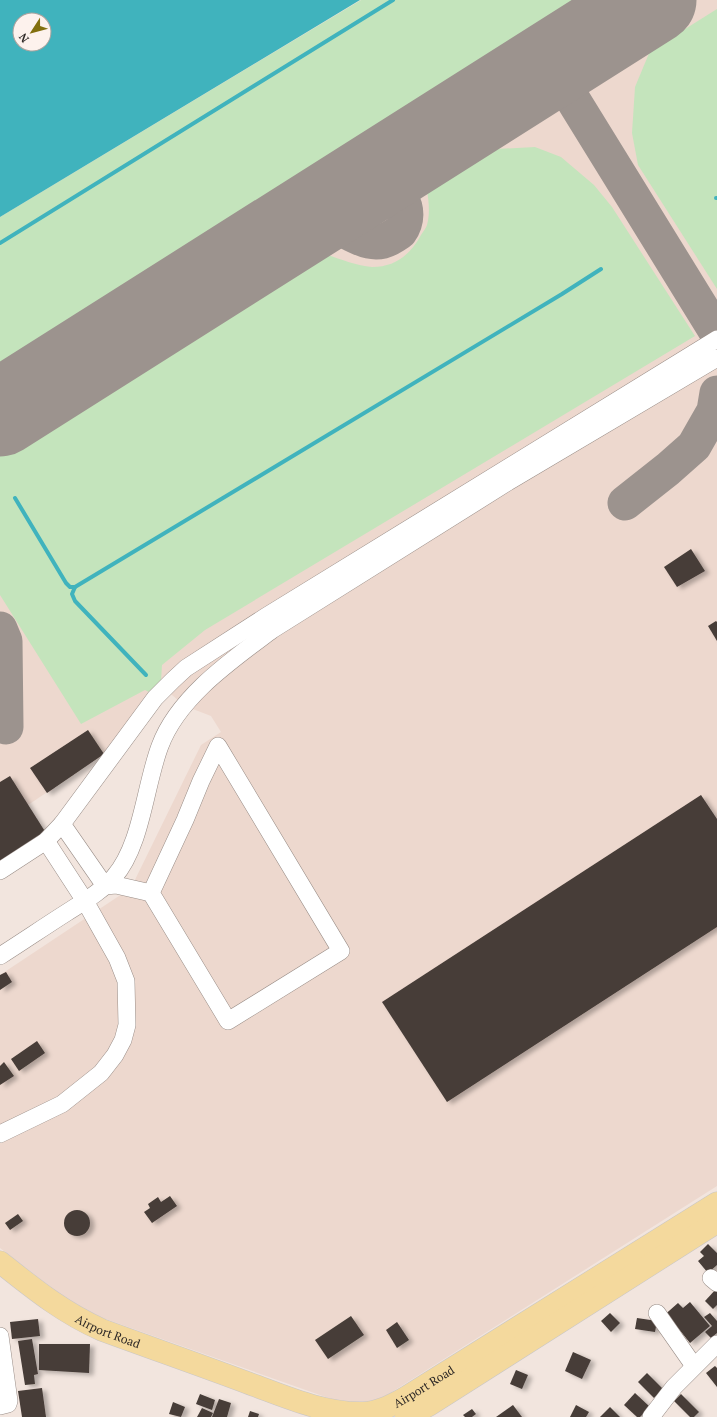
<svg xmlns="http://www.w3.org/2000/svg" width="717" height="1417" font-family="'PT Serif',serif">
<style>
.built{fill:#edd8ce}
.green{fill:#c4e4bc}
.water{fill:#40b3bd;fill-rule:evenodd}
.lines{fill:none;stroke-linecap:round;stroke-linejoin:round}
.stream{stroke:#40b3bd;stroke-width:4}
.taxiway{stroke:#9c938e;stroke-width:35}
.runway{stroke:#9c938e;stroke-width:87}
.building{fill:#463c37;filter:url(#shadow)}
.minor-casing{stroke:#998d87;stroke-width:18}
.major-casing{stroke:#c9c7c7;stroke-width:23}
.minor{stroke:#fff;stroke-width:17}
.major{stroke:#f4d99d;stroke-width:22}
.labels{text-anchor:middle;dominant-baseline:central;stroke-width:4;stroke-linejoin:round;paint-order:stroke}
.street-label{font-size:12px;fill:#2e2926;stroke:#fdf2ed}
</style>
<defs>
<filter id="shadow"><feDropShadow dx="4.5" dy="2.5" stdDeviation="2" flood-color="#0004"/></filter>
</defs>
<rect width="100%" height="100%" fill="#f2e5de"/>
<!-- built -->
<path class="built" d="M372,0H717V1186L384,1397L372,1402L361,1403L334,1400L97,1316L61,1295L0,1248V975L131,888L201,745L221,732L211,716L185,706L160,685L104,754L28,805L0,862V225Z"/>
<!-- green -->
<g class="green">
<path d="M361,0H576L0,363V217Z"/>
<path d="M717,9V289L638,165L632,133L635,87L650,51Z"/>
<path d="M535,147L561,157L594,185L612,207L695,336L205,630L162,665L161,681L151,693L145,690L81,724L0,595V456L327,255C341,259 357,266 372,267C395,267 410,255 421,235C423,232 426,228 427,225C430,214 429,202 427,191L496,149Z"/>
</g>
<!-- water -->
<path class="water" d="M0,0H360L0,217ZM20,20H44V44H20Z"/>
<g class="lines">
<!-- stream -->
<g class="stream">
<path d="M716,198H717"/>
<path d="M0,243L393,0"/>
<path d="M15,498L66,583L70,587H75L562,294L601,269"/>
<path d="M75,587L72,594L75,601L146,675"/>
</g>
<!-- taxiway -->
<g class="taxiway">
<path d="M551,64L717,333"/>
<path d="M303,221C311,222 320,221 327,223C349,229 369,252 392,237C395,235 398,234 400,232C416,210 397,181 371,185C364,186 355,190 348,193"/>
<path d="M625,503L668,469L694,446L714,411L717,393"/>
<path d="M0,629L5,641L6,727"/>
</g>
<!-- runway -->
<path class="runway" d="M0,413L653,0"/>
</g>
<!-- building -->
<g class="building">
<path d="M691,549L705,571L677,587L664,567Z"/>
<path d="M716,621L717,622V641L708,626Z"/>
<path d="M88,730L104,754L47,793L30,768Z"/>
<path d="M10,776L46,833L0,862V782Z"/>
<path d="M701,795L717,819V927L447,1102L382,1002Z"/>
<path d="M6,972L12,982L0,990V975Z"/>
<path d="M37,1041L45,1053L19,1071L11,1059Z"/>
<path d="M4,1062L14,1076L0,1085V1066Z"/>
<path d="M170,1196L177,1206L152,1223L144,1212L150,1208L148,1204L158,1197L161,1202Z"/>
<circle cx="77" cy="1223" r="13"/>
<path d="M18,1214L23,1221L10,1230L5,1223Z"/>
<path d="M708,1244L717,1253V1265L708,1273L698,1261L704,1256L700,1252Z"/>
<path d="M717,1288V1305L713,1309L705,1301Z"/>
<path d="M690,1302L710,1326L690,1343L678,1328L673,1332L661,1318L678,1303L683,1308Z"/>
<path d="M610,1313L620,1323L611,1332L601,1321Z"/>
<path d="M710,1313L717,1321V1333L711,1338L705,1332L712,1326L704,1317Z"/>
<path d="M351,1316L364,1335L328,1359L315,1340Z"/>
<path d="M637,1318L657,1321L655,1332L635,1329Z"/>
<path d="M38,1319L40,1336L12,1339L10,1322Z"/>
<path d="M397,1322L409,1340L397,1348L386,1330Z"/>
<path d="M32,1339L38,1374L34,1375L35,1384L25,1385L18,1341Z"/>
<path d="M39,1344H90L89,1373L39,1370Z"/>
<path d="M573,1352L591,1360L582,1379L565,1371Z"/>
<path d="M715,1366L717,1368V1387L706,1373Z"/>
<path d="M516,1370L528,1375L522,1389L510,1384Z"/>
<path d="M647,1373L663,1389L654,1398L638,1382Z"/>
<path d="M42,1388L46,1417H22L18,1391Z"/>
<path d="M635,1393L650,1407L640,1417H637L624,1405Z"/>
<path d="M200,1394L215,1400L212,1410L196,1404Z"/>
<path d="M681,1394L699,1412L694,1417H690L674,1401Z"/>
<path d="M219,1399L231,1403L227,1417H212Z"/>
<path d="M173,1402L185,1407L181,1417L169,1414Z"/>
<path d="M513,1405L522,1417H496Z"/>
<path d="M576,1405L589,1412L586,1417H570Z"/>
<path d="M610,1407L620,1417H600Z"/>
<path d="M202,1408L213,1413L211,1417H197Z"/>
<path d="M472,1409L476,1414L472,1417H465L463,1415Z"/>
<path d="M250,1411L259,1414L258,1417H248Z"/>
</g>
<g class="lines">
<!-- minor casing -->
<g class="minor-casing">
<g id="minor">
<path d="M62,824L105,886"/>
<path d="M0,871L46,841L62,824L155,698L173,680L186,668L265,617L717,339"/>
<path d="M105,886L116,885L151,893L228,1021L341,951L218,746L201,781L185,820L151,893"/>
<path d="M0,956C22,942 44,927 66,913C83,902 101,892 114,877C142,845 145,785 160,746C178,697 232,660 272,630L508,482L717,358"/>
<path d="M0,1134L62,1104L101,1073L115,1055L123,1040L127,1025L126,981L117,958L85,901L46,841"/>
<path d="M711,1278L717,1283"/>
<path d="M657,1313L694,1366"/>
<path d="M0,1336L9,1401L8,1404L0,1406"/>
<path d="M651,1417L674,1387L717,1344"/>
</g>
</g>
<!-- major casing -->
<g class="major-casing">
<g id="major">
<path id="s1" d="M0,1262C34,1289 62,1312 102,1330C151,1348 200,1365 248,1383C284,1396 323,1414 363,1413C378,1413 392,1405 405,1398L717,1203"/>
<path d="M406,1417L429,1405L717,1222"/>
</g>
</g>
<!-- minor -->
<use href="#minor" class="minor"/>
<!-- major -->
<use href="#major" class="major"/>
</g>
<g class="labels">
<!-- street labels -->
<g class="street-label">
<text stroke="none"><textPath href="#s1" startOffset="129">Airport Road</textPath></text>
<text stroke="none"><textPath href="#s1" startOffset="465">Airport Road</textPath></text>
</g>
</g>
<!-- north arrow -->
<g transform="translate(32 32) rotate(234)"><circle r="19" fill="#fdf2ed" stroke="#aaa29d"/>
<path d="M0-3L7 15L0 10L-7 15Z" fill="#826f0e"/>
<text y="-6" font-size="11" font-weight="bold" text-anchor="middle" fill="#2e2926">N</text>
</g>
</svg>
